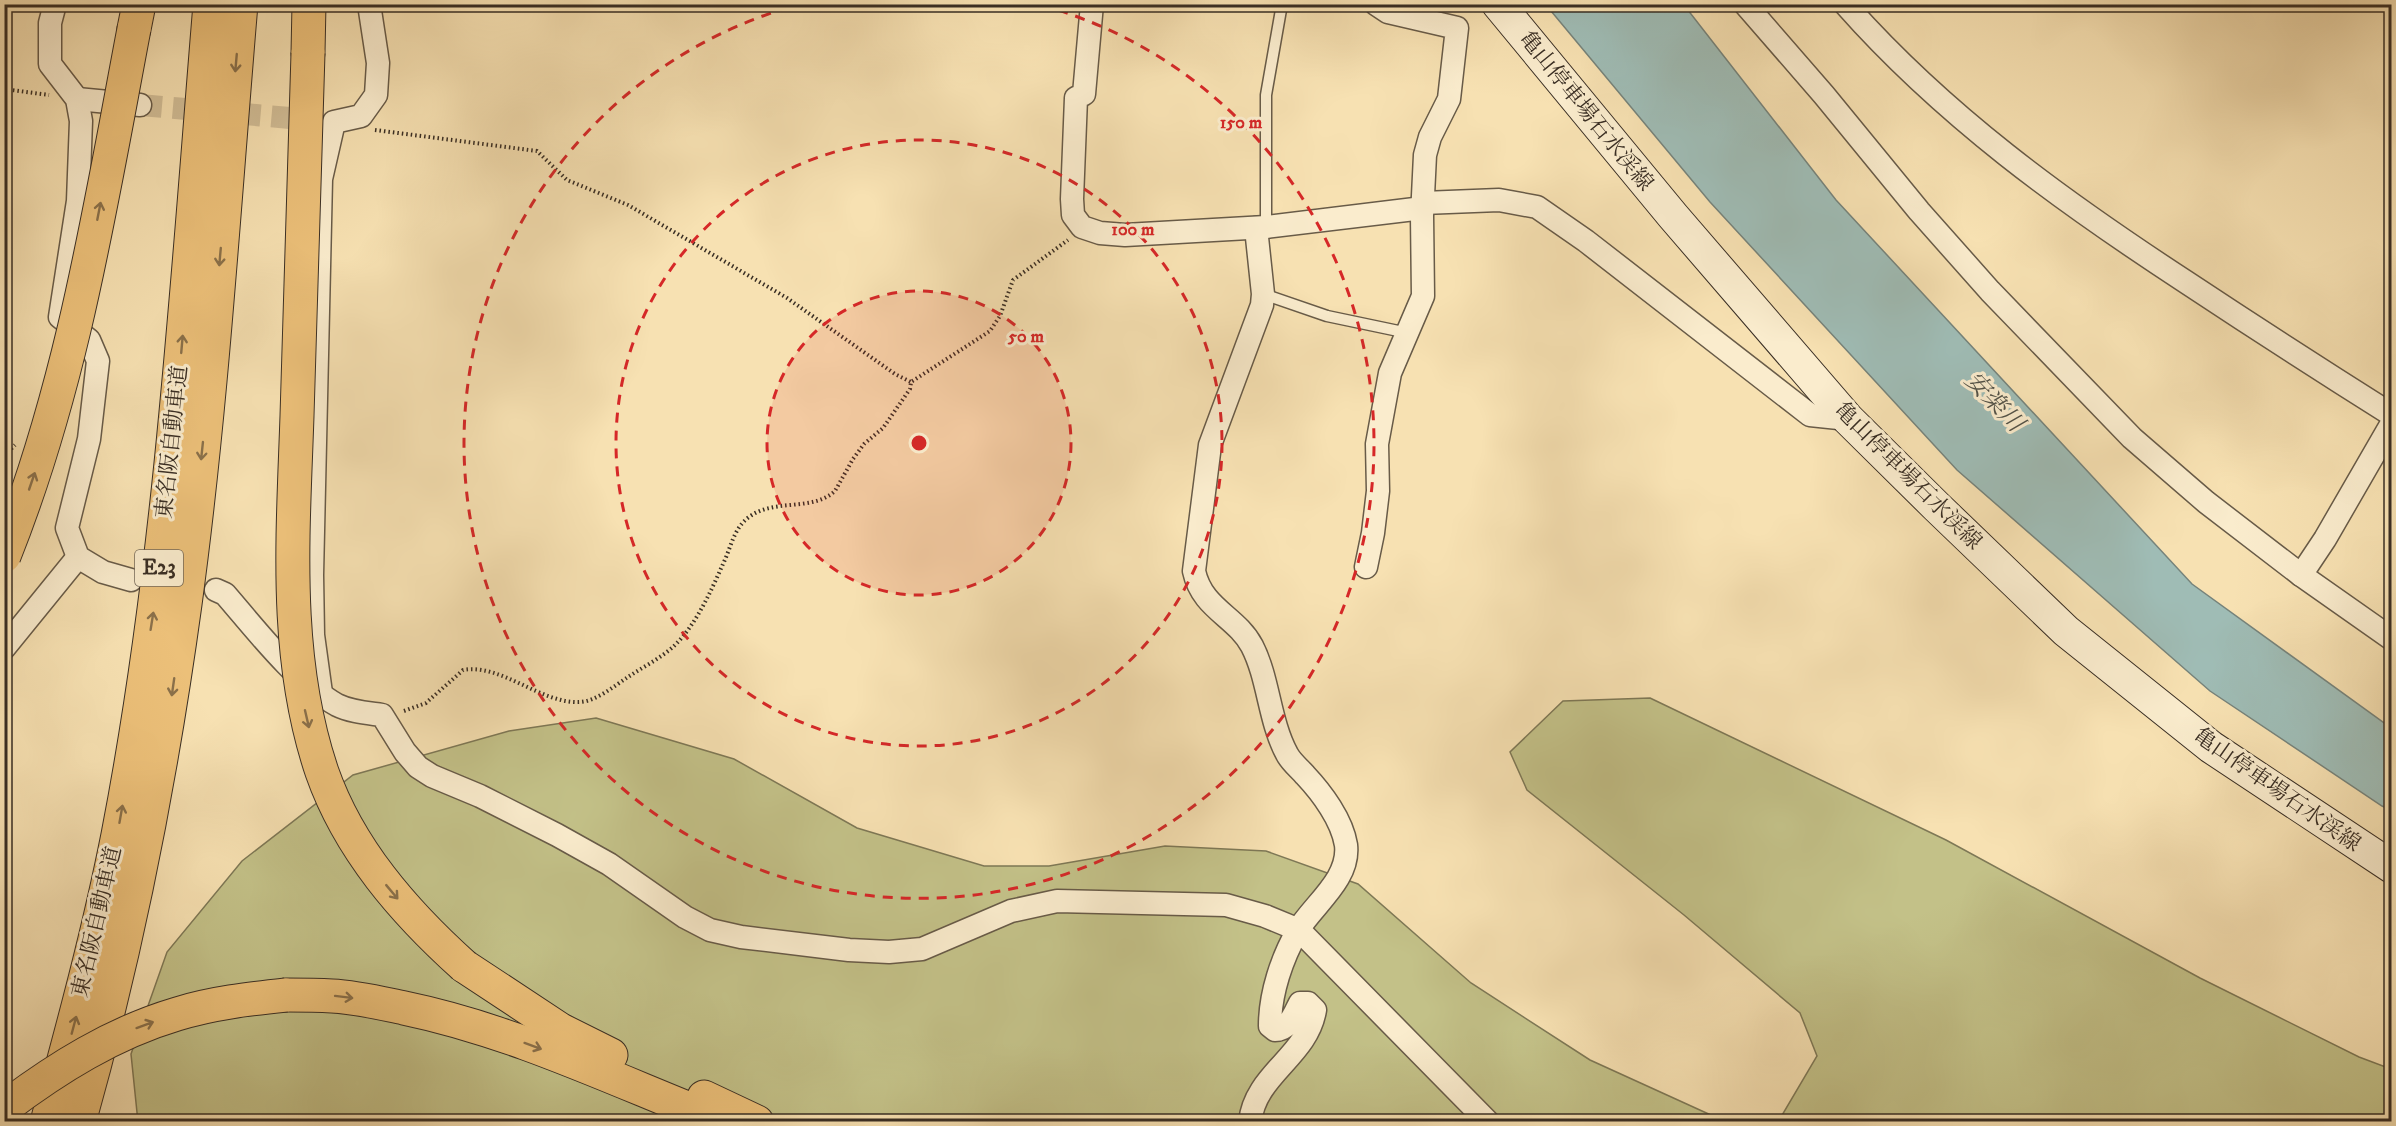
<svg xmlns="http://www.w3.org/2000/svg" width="2396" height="1126" font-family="'IM FELL DW Pica','Noto Serif JP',serif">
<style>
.green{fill:#c3c188;stroke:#7e7856;stroke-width:1.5}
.water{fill:#9fbcb5;stroke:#76837b;stroke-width:1.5}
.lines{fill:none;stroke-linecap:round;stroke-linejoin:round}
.street-tunnel{stroke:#d1bd96;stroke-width:22;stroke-dasharray:22 11;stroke-linecap:butt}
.lane-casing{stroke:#685b48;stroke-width:13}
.street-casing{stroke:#685b48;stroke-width:25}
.secondary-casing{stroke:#392e24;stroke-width:34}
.highway-casing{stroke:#392e24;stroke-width:35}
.path{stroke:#392e24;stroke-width:4;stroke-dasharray:1.5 3;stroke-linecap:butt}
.lane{stroke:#faeccd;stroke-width:10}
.street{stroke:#faeccd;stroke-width:22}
.secondary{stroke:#faeccd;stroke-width:32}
.highway{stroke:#ecc079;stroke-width:33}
.highway-bridge-casing{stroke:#392e24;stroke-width:35;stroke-linecap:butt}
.highway-bridge{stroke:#ecc079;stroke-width:33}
.oneway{stroke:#8a704a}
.ring{fill:none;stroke:#d62828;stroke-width:3;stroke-dasharray:10 8}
.labels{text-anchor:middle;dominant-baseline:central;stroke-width:6;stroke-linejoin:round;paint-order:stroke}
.shield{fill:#faeccd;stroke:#736757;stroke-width:1.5}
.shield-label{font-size:21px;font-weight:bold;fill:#392e24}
.street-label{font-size:22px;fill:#392e24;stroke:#faeccd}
.water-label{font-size:24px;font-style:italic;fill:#525248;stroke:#faeccd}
.centre{fill:#d62828;stroke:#faeccd;stroke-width:3}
.ring-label{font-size:18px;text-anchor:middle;font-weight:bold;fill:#d62828;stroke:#faeccd;stroke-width:6;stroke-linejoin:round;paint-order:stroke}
</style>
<rect width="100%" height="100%" fill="#f7e1b2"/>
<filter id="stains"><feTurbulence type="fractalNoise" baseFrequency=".00333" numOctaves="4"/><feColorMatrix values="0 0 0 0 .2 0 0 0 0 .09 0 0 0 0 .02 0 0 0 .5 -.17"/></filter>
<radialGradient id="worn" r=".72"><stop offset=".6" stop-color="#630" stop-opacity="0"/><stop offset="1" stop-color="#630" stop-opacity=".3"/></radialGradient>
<!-- green -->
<g class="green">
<path d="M1650,698L1946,840L2200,978L2359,1057L2391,1069V1121H1759L1781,1117L1817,1056L1800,1013L1684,915L1527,790L1510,752L1563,701Z"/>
<path d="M596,718L734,759L857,828L984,866H1049L1165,846L1266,851L1358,884L1471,983L1590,1060L1724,1121L138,1122L131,1054L167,952L242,861L353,775L509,731Z"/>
</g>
<!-- water -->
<path class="water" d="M1546,5H1684L1836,200L2192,584L2391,728V810L2382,806L2210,691L1957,470L1710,202Z"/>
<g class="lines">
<!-- street-tunnel -->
<path class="street-tunnel" d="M140,105L290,118"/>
<!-- lane casing -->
<g class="lane-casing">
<g id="lane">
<path d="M1266,227V95L1282,4"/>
<path d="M1263,294L1327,316L1408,333"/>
</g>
</g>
<!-- street casing -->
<g class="street-casing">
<g id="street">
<path d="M55,4L50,23V64L77,99L81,121L78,201L60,317L89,340L98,361L89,439L67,528L78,557L103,572L131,580"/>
<path d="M1092,4L1084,94L1076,98L1072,199L1073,215L1082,227L1100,233L1125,235L1266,227L1423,208"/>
<path d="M1745,4L1824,95L1919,211L1990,291L2132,438L2206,502L2301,575L2392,639"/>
<path d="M1845,4C1944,116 2062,201 2186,282C2254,327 2322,371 2392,415"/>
<path d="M77,99L140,105"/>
<path d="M1423,203L1499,200L1537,207L1586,241L1810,415L1848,419"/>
<path d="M1366,567L1373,533L1378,491L1377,444L1390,373L1423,296L1422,216L1425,155L1430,137L1449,99L1457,28L1388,12L1376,4"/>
<path d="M2301,575L2325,539L2392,423"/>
<path d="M216,590L225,594C257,631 295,681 337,705C351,712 368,713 382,715L405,752L418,767L432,776L480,796L557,835L609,864L685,917L710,930L741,937L849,950L889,952L922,949L1011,911L1057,901L1226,905L1265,916L1299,930L1488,1122"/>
<path d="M4,648L78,557"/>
<path d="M321,693L313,635L312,575L321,179L334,122L361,116L376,95L378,63L369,4"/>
<path d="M1250,1122C1255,1074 1307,1057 1315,1010L1308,1003H1300C1294,1014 1289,1030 1275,1030L1270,1026C1270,993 1282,958 1298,930C1314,904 1350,879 1346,845C1342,820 1322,793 1305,775C1299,768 1291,762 1287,754C1269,721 1269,679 1252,646C1236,616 1202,609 1194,571L1210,445L1262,305L1263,294L1256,228"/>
</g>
</g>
<!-- secondary casing -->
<g class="secondary-casing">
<path id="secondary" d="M1498,4L1673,216L1848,419L1937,507L2066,631L2211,747L2392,867"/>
</g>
<!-- highway casing -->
<g class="highway-casing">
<g id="highway">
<path d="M134,29L139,4"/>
<path d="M308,53L309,4"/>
<path d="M464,966L561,1030L611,1055"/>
<path d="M286,995C301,995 316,995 332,996C356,997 380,1003 404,1008C515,1031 617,1081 722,1122"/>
<path d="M704,1097L757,1122"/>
<path d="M47,1122C73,1027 99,931 118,835C171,561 187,282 210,4"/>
<path d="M79,1122C127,952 161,779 185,604C212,406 224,204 241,4"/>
</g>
</g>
<!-- path -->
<g class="path">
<path d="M4,89L49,95"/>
<path d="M375,130L537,151L567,180L628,205L787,298L895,374L911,382"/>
<path d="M4,448L9,451L15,445"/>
<path d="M404,711L426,703L463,670C501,663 541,704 580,702C597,701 614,686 628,677C643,667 661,658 674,646C696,625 711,591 723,564C731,548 733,529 749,517C774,498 812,512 835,491L853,459L864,444L883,428L910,389L911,382L990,331L1000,316L1013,280L1068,240"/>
</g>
<!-- lane -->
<use href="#lane" class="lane"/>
<!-- street -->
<use href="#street" class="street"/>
<!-- secondary -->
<use href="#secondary" class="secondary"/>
<!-- highway -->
<use href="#highway" class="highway"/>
<!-- highway-bridge casing -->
<g class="highway-bridge-casing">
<g id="highway-bridge">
<path d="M308,53C304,174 300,295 297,416C293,536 283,657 322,772C349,849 404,912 464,966"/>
<path d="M4,556C72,386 100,208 134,29"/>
<path d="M4,1108C57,1068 113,1033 177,1014C212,1003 249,999 286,995"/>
</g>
</g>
<!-- highway-bridge -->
<use href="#highway-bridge" class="highway-bridge"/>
</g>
<!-- one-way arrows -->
<defs><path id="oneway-shaft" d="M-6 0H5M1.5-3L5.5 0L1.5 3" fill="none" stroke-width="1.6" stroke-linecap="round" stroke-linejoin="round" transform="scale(1.5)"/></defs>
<g class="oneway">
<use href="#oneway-shaft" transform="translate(236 63) rotate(95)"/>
<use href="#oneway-shaft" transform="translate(99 211) rotate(-79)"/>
<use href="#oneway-shaft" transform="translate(220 257) rotate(95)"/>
<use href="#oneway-shaft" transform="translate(182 344) rotate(-85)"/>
<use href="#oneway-shaft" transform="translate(202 451) rotate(96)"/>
<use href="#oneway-shaft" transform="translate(32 481) rotate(-71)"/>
<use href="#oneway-shaft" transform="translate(152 621) rotate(-81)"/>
<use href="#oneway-shaft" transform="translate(173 687) rotate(98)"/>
<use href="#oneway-shaft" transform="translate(307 719) rotate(77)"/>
<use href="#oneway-shaft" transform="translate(121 814) rotate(-80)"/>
<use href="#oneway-shaft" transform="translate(392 892) rotate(50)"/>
<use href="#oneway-shaft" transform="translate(344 997) rotate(7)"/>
<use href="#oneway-shaft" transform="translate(74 1025) rotate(-75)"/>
<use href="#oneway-shaft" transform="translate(145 1025) rotate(-20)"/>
<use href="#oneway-shaft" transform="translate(533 1046) rotate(20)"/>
</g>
<!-- distance rings -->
<circle cx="919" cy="443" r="152" fill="#d62828" fill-opacity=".12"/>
<g class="ring">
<circle cx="919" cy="443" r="152"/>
<circle cx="919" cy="443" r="303"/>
<path d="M1041 5A455 455 0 1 1 797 5"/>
</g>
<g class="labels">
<!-- shield labels -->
<rect class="shield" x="135" y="550" width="48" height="36" rx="4.5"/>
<g class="shield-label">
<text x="159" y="568">E23</text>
</g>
<!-- street labels -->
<g class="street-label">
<text transform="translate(1586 111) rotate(51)">亀山停車場石水渓線</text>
<text transform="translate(172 442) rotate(-84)">東名阪自動車道</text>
<text transform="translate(1908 476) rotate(45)">亀山停車場石水渓線</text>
<text transform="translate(2277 790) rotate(35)">亀山停車場石水渓線</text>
<text transform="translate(97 922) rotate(-77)">東名阪自動車道</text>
</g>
<!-- water labels -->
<g class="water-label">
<text transform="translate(1994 402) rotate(46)">安楽川</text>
</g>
</g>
<circle cx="919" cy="443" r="9" class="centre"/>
<g class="ring-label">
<text x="1241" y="128">150 m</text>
<text x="1133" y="235">100 m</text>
<text x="1026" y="342">50 m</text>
</g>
<!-- margin -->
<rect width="2396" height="1126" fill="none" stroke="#f7e1b2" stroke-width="24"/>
<rect x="6" y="6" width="2384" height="1114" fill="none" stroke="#392e24" stroke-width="3"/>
<rect x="12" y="12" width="2372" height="1102" fill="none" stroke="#392e24" stroke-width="1.5"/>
<rect width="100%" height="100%" filter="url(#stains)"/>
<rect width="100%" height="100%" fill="url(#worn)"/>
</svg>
